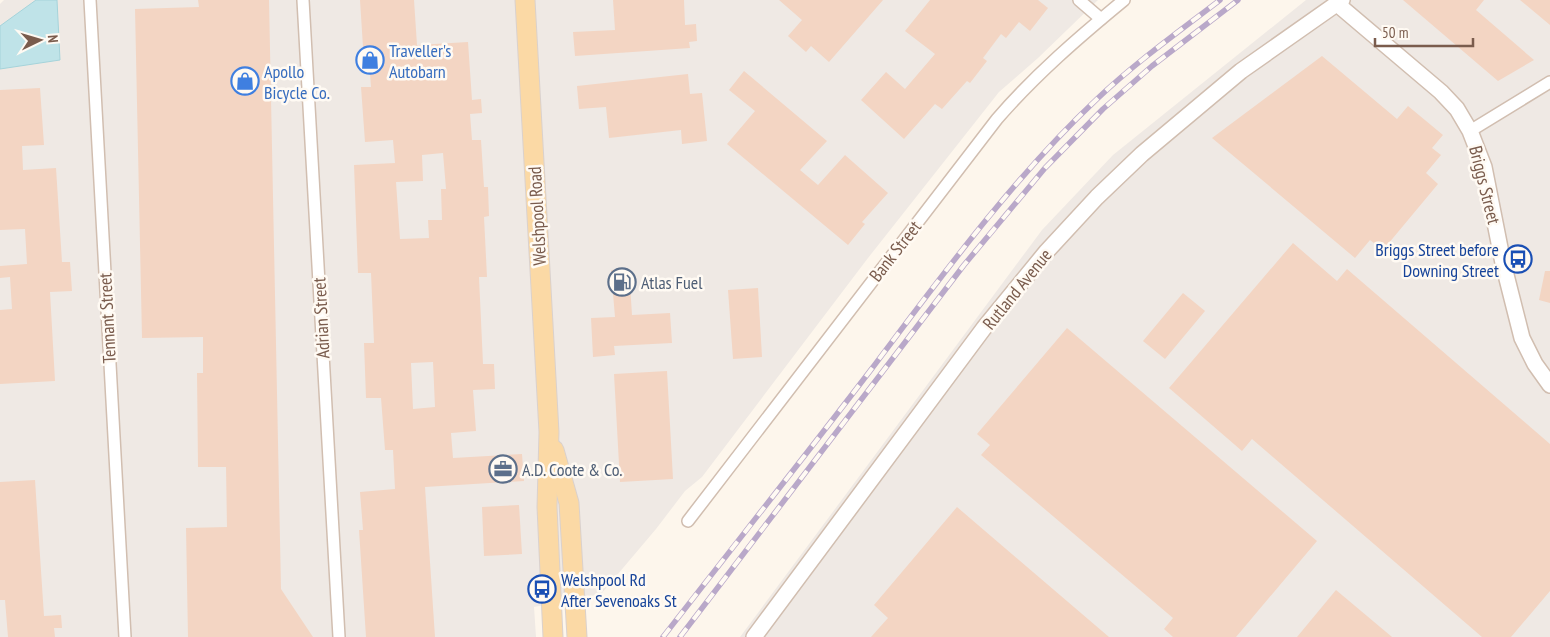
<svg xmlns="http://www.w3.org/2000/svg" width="1550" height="637" font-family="'PT Sans Narrow',sans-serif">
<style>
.industrial{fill:#efe9e4}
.water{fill:#bfe3e8;stroke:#a5d3da}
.building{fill:#f3d5c3;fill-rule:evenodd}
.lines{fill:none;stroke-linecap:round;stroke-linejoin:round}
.minor-casing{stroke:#d1beb0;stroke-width:14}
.tertiary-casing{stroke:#d1beb0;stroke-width:18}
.primary-casing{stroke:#dad1cd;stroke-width:21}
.minor{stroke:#fff;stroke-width:11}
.tertiary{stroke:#fff;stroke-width:15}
.primary{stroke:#fbd9a5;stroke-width:19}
.rail-casing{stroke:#b9a8c9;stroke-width:5.5}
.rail{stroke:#fffaf3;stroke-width:4;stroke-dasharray:11;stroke-linecap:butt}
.labels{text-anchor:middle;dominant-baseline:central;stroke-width:5;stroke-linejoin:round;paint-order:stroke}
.shop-label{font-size:18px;fill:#366cbe;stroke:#fffaf3;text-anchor:start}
.street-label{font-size:18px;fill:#7a5c4d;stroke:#fffaf3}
.transit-label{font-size:18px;fill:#164399;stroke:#fffaf3;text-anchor:end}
.service-label{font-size:18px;fill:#4e5e75;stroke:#fffaf3;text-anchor:start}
</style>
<rect width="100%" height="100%" fill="#fdf6ec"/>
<!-- industrial -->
<g class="industrial">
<path d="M4,0H1098L1038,58L999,92L868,258L702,477L685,491L656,529L601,594L534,607L536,637H0V4Z"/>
<path d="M1306,0H1550V637H740L1042,230L1113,155Z"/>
</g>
<!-- water -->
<path class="water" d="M36,0H57L60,60L0,69V26Z"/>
<!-- building -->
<g class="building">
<path d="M198,0H269L281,589L313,637H188L186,528L227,527L226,467H198L197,373H203V337L142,338L135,9L199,7Z"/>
<path d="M360,0H414L417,45L468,42L472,100L481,99L482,113L470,114L472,140H481L484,187H488L489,216L484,217L487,277H479L483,364H494L495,389L473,390L476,431L451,433L453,458L522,454L524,481L425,487L435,637H366L359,530H363L360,492L395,489L393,450H385L381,398H366L364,343H374L371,273H358L354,165L395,163L393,140L365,142L361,87H371L368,47H363ZM443,153L446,189H441L442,220H428L429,238L400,239L396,182L423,181L422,155ZM433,362L435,407L413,409L411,363Z"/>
<path d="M613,0H684L685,25L696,24L697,41L689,42L690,48L575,56L573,32L615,30Z"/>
<path d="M779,0H883L829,62L811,46L806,52L788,36L802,20Z"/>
<path d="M930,0H1038L1048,8L1030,31L1019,22L1006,38L1001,34L983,58L987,61L970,83L967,81L942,109L935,104L904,139L861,100L886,72L905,89L935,54L905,31Z"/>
<path d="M1403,0H1484L1476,10L1534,60L1498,81Z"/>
<path d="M1520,0H1550V25Z"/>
<path d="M1322,56L1397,119L1408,106L1443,135L1432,148L1441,155L1426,173L1438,184L1383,250L1370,240L1355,258L1212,138Z"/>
<path d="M744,71L827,141L800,170L818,185L845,155L888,193L862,222L865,224L848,245L727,144L755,111L729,90Z"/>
<path d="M688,74L690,94L702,93L707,141L682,144L681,130L609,138L606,107L579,109L577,86Z"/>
<path d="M40,88L44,145L22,146L23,170L56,168L62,262H70L72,291L50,292L55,381L0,384V310L12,309L10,277L0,278V266L27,264L25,229L0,230V90Z"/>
<path d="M1293,243L1337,281L1347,269L1550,444V591L1511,637H1482L1252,439L1242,451L1169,388Z"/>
<path d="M629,269L632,315L670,313L672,343L614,346L615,355L593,357L591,318L615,317L611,270Z"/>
<path d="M1545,271H1550V303L1539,300Z"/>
<path d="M758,288L762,357L733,359L728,290Z"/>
<path d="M1183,293L1205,311L1165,359L1143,341Z"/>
<path d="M1067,328L1317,541L1236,637H1173L1164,629L1173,618L981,455L990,445L977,434Z"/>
<path d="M667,371L673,479L620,482L614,374Z"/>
<path d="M35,480L44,616L61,615L62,628H54L55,637H8L5,600H0V482Z"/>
<path d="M519,505L522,554L484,556L482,507Z"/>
<path d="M957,507L1109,637H871L888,618L874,605Z"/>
<path d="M1336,590L1392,637H1297Z"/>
</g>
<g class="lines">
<!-- minor casing -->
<g class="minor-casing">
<g id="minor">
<path d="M90,0L125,637"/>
<path d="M303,0L339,637"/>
<path d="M1079,0L1101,19"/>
<path d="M1470,131L1550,82"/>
<path d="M688,521L997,119C1035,75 1079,37 1124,0"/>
</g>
</g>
<!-- tertiary casing -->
<g class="tertiary-casing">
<g id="tertiary">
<path d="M1336,3L1441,92L1457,109L1470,131L1484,167L1503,263L1522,338L1535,364L1550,385"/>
<path d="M754,637L984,328L1047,251L1097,197L1142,154L1241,71L1342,0"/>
</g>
</g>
<!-- primary casing -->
<g class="primary-casing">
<g id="primary">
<path d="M525,0L549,432L547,507L553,637"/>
<path d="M554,450L569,503L577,637"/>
</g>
</g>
<!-- minor -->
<use href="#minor" class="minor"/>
<!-- tertiary -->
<use href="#tertiary" class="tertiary"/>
<!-- primary -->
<use href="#primary" class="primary"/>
<!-- rail casing -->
<g class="rail-casing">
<g id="rail">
<path d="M663,637C732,548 802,460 870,371C941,277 1011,180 1097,99C1135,63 1178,32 1220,0"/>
<path d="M680,637L964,265L1045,168L1103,109L1152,66L1238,0"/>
</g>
</g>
<!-- rail -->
<use href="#rail" class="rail"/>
</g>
<!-- icons -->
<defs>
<g id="shop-ring" transform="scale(1.4375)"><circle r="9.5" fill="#fffaf3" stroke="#3f7fe0" stroke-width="1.5"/><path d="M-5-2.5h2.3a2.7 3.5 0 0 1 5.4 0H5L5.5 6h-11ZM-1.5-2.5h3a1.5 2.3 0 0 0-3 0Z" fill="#3f7fe0"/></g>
<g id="bus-ring" transform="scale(1.4375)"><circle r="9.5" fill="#fffaf3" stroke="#1a4fb4" stroke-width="1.5"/><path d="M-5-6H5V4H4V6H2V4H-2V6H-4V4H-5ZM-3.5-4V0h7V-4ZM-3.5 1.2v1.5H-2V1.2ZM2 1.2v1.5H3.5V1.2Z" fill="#1a4fb4"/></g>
<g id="fuel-ring" transform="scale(1.4375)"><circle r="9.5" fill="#fffaf3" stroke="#5c6f8a" stroke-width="1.5"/><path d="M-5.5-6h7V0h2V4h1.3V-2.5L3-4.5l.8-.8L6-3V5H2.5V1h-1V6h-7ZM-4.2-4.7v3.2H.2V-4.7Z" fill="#5c6f8a"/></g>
<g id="office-ring" transform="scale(1.4375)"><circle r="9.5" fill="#fffaf3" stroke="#5c6f8a" stroke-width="1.5"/><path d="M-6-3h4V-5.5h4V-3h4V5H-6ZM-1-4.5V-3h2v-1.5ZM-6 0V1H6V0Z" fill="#5c6f8a"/></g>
</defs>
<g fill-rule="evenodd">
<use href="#shop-ring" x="370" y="60"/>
<use href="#shop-ring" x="245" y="81"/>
<use href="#bus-ring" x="1518" y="259"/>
<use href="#fuel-ring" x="622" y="282"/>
<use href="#office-ring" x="503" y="469"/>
<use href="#bus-ring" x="542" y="589"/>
</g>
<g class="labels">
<!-- shop labels -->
<g class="shop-label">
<text x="389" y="50">Traveller's<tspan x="389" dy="21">Autobarn</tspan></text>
<text x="264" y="71">Apollo<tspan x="264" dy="21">Bicycle Co.</tspan></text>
</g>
<!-- street labels -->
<g class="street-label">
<text transform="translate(1485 185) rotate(76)">Briggs Street</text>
<text transform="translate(537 216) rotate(-93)">Welshpool Road</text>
<text transform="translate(895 251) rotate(-52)">Bank Street</text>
<text transform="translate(1017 289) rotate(-51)">Rutland Avenue</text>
<text transform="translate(107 318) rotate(-93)">Tennant Street</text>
<text transform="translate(321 318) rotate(-93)">Adrian Street</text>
</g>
<!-- transit labels -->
<g class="transit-label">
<text x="1499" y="249">Briggs Street before<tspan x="1499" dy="21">Downing Street</tspan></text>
<text x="561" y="579" text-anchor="start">Welshpool Rd<tspan x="561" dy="21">After Sevenoaks St</tspan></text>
</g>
<!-- service labels -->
<g class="service-label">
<text x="641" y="282">Atlas Fuel</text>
<text x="522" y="469">A.D. Coote &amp; Co.</text>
</g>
</g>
<!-- north arrow -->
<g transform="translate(40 40) rotate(85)" stroke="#fffaf3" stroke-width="4" paint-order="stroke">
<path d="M0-4L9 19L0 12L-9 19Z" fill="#7a5c4d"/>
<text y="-8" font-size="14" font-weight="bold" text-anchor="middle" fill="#7a5c4d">N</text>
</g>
<!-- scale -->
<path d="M1375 38v8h98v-8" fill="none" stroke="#7a5c4d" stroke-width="2.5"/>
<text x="1382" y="38" font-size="15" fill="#7a5c4d" stroke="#fffaf3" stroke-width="4" paint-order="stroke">50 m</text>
</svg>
